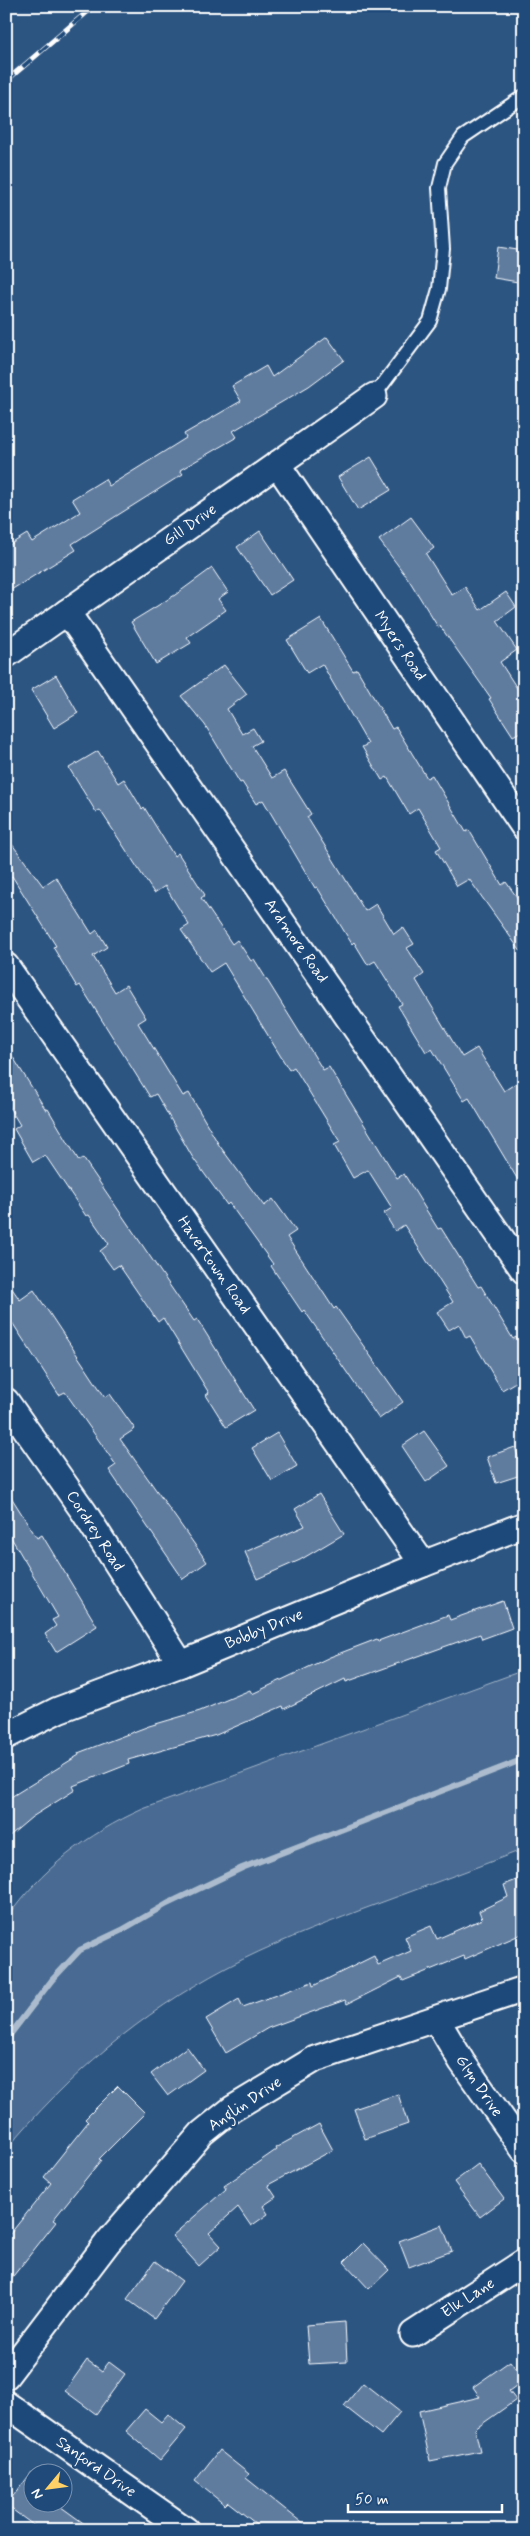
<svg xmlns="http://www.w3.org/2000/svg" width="530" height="2536" font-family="Mynerve,sans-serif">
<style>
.green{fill:#486b92;stroke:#a4b5c8}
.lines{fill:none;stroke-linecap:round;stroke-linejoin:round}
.stream{stroke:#acbcce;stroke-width:6}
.building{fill:#5e7c9f;stroke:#fff}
.lane-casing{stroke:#fff;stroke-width:16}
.street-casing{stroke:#fff;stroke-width:29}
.lane{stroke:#1f4a7a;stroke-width:12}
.street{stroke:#1f4a7a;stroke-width:25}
.rail-casing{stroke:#fff;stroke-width:5.5}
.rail{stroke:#1f4a7a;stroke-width:4;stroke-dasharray:11;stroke-linecap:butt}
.labels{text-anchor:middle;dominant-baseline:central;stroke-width:5;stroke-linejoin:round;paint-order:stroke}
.street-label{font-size:16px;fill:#fff;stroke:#1f4a7a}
</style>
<rect width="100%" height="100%" fill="#2c5582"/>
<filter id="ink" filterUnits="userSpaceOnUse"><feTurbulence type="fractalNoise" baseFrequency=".02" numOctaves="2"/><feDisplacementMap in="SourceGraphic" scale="10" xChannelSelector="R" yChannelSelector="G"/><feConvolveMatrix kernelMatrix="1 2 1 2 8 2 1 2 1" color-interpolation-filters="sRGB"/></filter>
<g filter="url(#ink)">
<!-- green -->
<path class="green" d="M524,1670V1849C470,1870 415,1890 361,1910C315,1928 269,1945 226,1968C141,2013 67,2076 6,2150V1919C42,1869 87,1834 143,1809Z"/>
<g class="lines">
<!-- stream -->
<path class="stream" d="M6,2040L52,1980L80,1950L122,1930L167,1904L242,1868L524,1759"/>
</g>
<!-- building -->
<g class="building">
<path d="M498,247L524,251V283L494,278Z"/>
<path d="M327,337L344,360L309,386L233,431L237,437L180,470L183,474L72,544L76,550L6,593V547L27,534L32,542L80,512L72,499L105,479L109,486L186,438L184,434L241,401L232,386L266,366L272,377Z"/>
<path d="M371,457L391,490L358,510L338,477Z"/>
<path d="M411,517L434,548L426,554L452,595L465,587L480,610L506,592L516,607L497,621L517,650L500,662L524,699V730L513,736L489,699L491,698L440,626L438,627L409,580L379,540Z"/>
<path d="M260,531L293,580L270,595L237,547Z"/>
<path d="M212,568L228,592L218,599L226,610L187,637L191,643L156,664L131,622L175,595Z"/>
<path d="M321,619L353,671L357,669L392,729L396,727L427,778L432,775L466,832L469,830L502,885L506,882L524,907V956L469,879L457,886L436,850L441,847L418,808L409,814L387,777L382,780L362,747L368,744L322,664L307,673L287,640Z"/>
<path d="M224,665L247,694L227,709L242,734L253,728L261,741L252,746L272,778L284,771L311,814L307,817L365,911L376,904L394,934L403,927L414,944L407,948L424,974L416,980L462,1057L477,1048L504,1091L524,1078V1190L469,1098L464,1101L432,1049L426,1052L398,1006L402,1004L375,961L368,965L354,942L352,944L317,887L315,888L263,800L256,804L242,782L240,783L205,725L181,696Z"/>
<path d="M56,675L78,713L54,728L31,690Z"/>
<path d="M98,751L118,783L124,779L142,809L144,807L174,856L178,853L205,895L201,898L232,944L237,940L251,961L254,959L323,1070L329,1067L397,1178L404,1174L438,1229L441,1228L478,1287L481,1286L513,1339L516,1337L524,1349V1377L502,1390L470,1336L466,1338L459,1324L449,1330L437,1312L453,1302L404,1225L395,1231L384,1213L392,1208L368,1170L353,1178L334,1145L340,1142L294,1067L289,1070L224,963L210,972L181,930L189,925L165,886L154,893L100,810L96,812L69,768Z"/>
<path d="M6,836L43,886L56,877L92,934L97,930L107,947L93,956L115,992L126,985L146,1018L138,1023L183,1096L189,1093L219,1145L264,1206L273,1199L296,1231L287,1237L334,1309L336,1307L403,1402L379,1419L304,1310L302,1312L271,1266L273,1264L229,1203L227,1205L193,1158L156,1094L150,1097L80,985L77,987L53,947L56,946L12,876L6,881Z"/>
<path d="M6,1046L46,1110L48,1109L79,1161L83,1158L194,1321L197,1319L254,1410L226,1427L206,1395L209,1393L163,1318L158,1322L119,1265L113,1269L100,1251L109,1244L89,1215L86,1216L45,1155L33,1162L14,1129L20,1125L6,1102Z"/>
<path d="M6,1280L20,1300L34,1290L105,1397L110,1394L135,1429L120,1439L207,1562L183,1579L109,1470L116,1465L65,1392L59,1395L6,1313Z"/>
<path d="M424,1431L449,1466L426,1482L402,1446Z"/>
<path d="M277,1433L297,1466L272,1481L252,1448Z"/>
<path d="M515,1447L524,1474L496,1483L487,1457Z"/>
<path d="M6,1489L37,1538L42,1535L97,1626L56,1652L45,1634L56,1626L52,1620L58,1617L6,1529Z"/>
<path d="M319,1494L344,1534L300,1560L257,1579L245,1552L305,1526L295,1509Z"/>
<path d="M503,1601L512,1628L482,1639L480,1634L346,1682L345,1679L284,1709L283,1706L216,1735L128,1760L129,1764L73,1786L75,1790L32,1817L6,1839V1800L79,1755L78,1753L149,1726L200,1711L250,1690L252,1694L330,1657L377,1639L378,1641L448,1615L450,1620Z"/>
<path d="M524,1877V1933L465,1959L464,1956L403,1981L401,1977L347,2004L345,2000L268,2028L226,2053L206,2019L239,1999L243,2007L312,1982L313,1986L374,1956L378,1965L411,1951L405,1937L431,1926L437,1939L482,1919L479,1911L508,1897L504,1885Z"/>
<path d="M187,2047L204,2070L168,2096L151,2074Z"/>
<path d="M118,2086L145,2113L99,2159L101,2160L53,2220L56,2222L6,2285V2239L51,2183L44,2177L88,2122L85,2119Z"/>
<path d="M398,2094L408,2124L365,2139L354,2109Z"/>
<path d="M319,2124L333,2150L268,2185L276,2197L263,2206L268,2214L251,2226L238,2207L209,2233L221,2246L199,2266L172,2236L226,2189L224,2186L276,2150L275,2148Z"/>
<path d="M478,2164L504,2199L480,2217L454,2182Z"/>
<path d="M442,2225L452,2251L409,2267L399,2241Z"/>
<path d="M363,2243L389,2270L369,2289L344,2262Z"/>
<path d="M155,2261L182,2281L154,2319L127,2299Z"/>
<path d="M345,2322L347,2362L309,2364L306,2325Z"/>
<path d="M87,2360L102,2371L109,2362L125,2374L96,2414L65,2391Z"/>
<path d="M510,2361L524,2380L509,2391L516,2400L475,2429L480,2451L430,2461L419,2411L480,2397L473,2387Z"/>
<path d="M363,2383L400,2412L381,2435L344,2406Z"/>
<path d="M145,2409L161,2422L168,2414L186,2429L160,2460L126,2431Z"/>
<path d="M219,2450L249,2474L246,2478L311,2530H264L228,2502L225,2505L195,2481Z"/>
<path d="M32,2472V2504H57L93,2530H40L6,2505Z"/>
</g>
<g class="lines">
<!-- lane casing -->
<g class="lane-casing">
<path id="lane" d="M374,396L430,321L439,289L443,249L439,188L445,163L463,137L524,96"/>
</g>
<!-- street casing -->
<g class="street-casing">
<g id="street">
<path d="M277,464L524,827"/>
<path d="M67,612L524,1271"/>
<path d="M6,655L374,396"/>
<path d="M6,966L423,1564"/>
<path d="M6,1401L84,1512L181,1664"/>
<path d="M6,1736L58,1710L181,1664L423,1564L524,1525"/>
<path d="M437,2020L462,2062L524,2150"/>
<path d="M413,2334L524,2262"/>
<path d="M6,2376L108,2242L202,2133L232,2109L315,2059L524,1989"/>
<path d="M6,2404L186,2530"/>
</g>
</g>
<!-- lane -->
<use href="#lane" class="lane"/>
<!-- street -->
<use href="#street" class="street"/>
<!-- rail casing -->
<g class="rail-casing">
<path id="rail" d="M6,81L94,6"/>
</g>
<!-- rail -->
<use href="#rail" class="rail"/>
</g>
</g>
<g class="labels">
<!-- street labels -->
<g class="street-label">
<text transform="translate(190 525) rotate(-35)">Gill Drive</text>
<text transform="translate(400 646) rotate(56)">Myers Road</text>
<text transform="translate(296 941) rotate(55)">Ardmore Road</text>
<text transform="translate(214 1265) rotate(55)">Havertown Road</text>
<text transform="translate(95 1531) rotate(57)">Cordrey Road</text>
<text transform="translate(264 1629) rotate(-22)">Bobby Drive</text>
<text transform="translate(479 2086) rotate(56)">Glyn Drive</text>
<text transform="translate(245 2104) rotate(-34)">Anglin Drive</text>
<text transform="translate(468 2298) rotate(-33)">Elk Lane</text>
<text transform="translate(96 2467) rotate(35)">Sanford Drive</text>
</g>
</g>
<!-- margin -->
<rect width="530" height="2536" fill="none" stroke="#1f4a7a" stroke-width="25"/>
<rect x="12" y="12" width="505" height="2511" fill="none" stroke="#fff" stroke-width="2" filter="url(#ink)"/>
<!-- north arrow -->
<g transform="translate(48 2488) rotate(241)"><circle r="24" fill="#1f4a7a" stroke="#7992af"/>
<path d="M0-4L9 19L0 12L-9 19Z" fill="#ffd166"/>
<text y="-8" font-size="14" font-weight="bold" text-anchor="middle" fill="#ffffff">N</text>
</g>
<!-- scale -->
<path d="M348 2504v8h154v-8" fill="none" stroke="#ffffff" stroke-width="2.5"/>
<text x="355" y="2504" font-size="15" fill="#ffffff" stroke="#1f4a7a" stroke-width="4" paint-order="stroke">50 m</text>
</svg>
